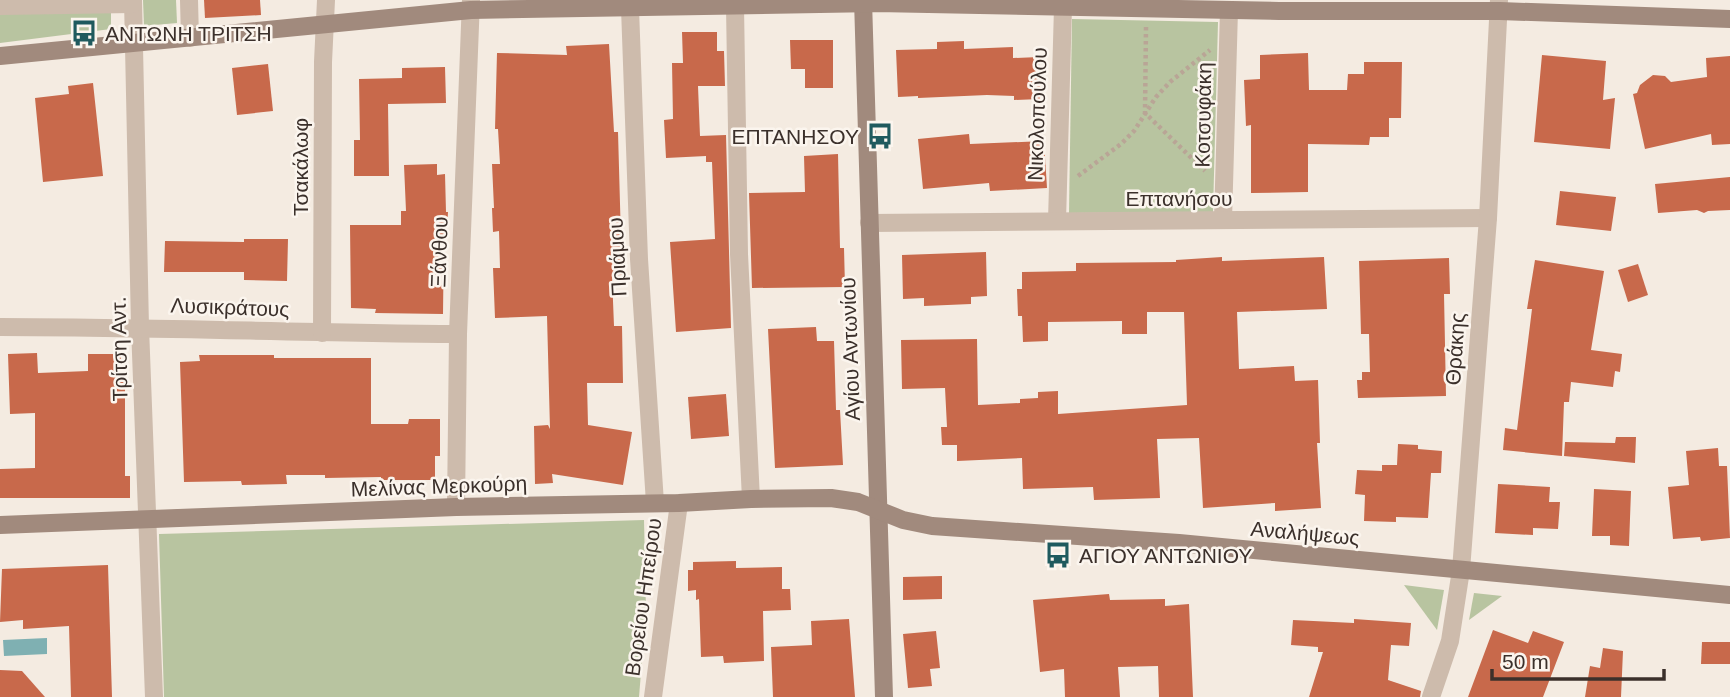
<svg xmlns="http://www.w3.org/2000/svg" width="1730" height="697" font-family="Arial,sans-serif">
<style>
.green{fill:#b8c4a0}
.water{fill:#7fb0b2}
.building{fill:#c8694b}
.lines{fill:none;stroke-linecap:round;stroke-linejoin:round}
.path{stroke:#b9a596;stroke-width:4.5;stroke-dasharray:3.5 3.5;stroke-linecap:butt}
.street{stroke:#cdbbac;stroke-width:18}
.secondary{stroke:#a18a7d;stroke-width:18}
.labels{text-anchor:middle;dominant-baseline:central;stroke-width:5;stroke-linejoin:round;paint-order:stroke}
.poi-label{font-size:21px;fill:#3b302b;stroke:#fbf5ee;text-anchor:start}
.street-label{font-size:21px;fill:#3b302b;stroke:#fbf5ee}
</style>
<rect width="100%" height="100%" fill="#f4ebe1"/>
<!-- green -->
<g class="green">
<path d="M143,0H176L177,23L144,26Z"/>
<path d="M111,11V29L0,43V13Z"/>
<path d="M1072,19L1218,22L1213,212L1069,213Z"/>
<path d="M644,520L646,611L639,697H164L159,534Z"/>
<path d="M1404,585L1444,590L1437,630Z"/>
<path d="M1474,593L1502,596L1469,620Z"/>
</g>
<!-- water -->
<path class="water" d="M47,638V654L4,656L3,640Z"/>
<!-- building -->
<g class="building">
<path d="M204,0H260L261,15L205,18Z"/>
<path d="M682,32H717V51H724L725,86H698L700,136L726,135L731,328L676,332L670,242L715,239L712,162H706V156L666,158L664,120L673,119L672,63H683Z"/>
<path d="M790,40H833V88H805V69H791Z"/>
<path d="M964,41V49L1013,47V58L1039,57L1040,99L1014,100V96L987,95L918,98V96L898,97L896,50L937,49V42Z"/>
<path d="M609,44L614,132H618L622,275L612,276L614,326H622L623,383H587L588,425L632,432L623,485L552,474L553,483L535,484L534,426L548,425L550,429L547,316L495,318L493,268H500L499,231L493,232L492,208H494L492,164H500L498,129H495L497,53L567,55L566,46Z"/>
<path d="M1308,53L1309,90H1347L1348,74H1364V62H1402L1401,118H1389V137H1370L1369,145L1308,144V192L1251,193V125L1246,126L1244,80L1260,79V55Z"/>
<path d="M1542,55L1606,61L1603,100L1615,98L1610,149L1534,142Z"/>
<path d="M1730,56V144L1712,145L1711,134L1645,149L1633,94L1637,93L1640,85L1653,75L1665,76L1671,82L1707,77L1706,58Z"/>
<path d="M268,64L273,111L237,115L232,68Z"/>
<path d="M445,67L446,103L388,104L389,176H354V140H360L359,79L402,78V68Z"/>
<path d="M93,83L103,176L43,182L35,98L69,94L68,86Z"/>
<path d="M969,134L970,144L1044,141L1047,188L990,191L989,183L923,189L918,139Z"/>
<path d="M838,154L840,248H844L845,287L752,288L749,193L805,192L804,156Z"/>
<path d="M437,164V175L445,174L446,212H448L447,232H444L443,314L375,313L376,309L351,308L350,225H401V211H406L404,165Z"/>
<path d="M1730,177V210L1708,211L1704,213L1697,210L1658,213L1655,184Z"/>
<path d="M1560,191L1616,197L1611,231L1556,225Z"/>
<path d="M244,239H288L287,281L244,280V272H164L165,241L244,242Z"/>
<path d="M986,252L987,296L971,297V304L924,306V298L903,299L902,255Z"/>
<path d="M1222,257V261L1324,257L1327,309L1237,312L1239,369L1294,366L1295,381L1318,380L1320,443H1317L1321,508L1275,511V503L1203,508L1199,438L1157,439L1160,498L1094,500L1093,487L1023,489L1022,458L957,461V445H942L941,427H947L945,388L902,389L901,340L977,339L978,405L1020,403V399L1038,398V392L1058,391V414L1187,405L1184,312H1147V334H1122V321L1048,322V341L1023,342L1022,316H1018L1017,289H1022V272L1076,271V263L1176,262V260Z"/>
<path d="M1449,258L1450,294H1444L1446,396L1358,398L1357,380H1362V372H1370L1369,334H1361L1359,261Z"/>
<path d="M1535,260L1604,271L1591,350L1622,354L1620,372L1615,371L1613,387L1571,382L1569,402H1564L1562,456L1503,450L1505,428L1517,430L1532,309H1527Z"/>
<path d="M1638,264L1648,295L1628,302L1618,270Z"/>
<path d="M816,327L817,341H834L836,410H840L843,465L775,468L768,329Z"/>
<path d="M37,353L38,373L88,371V354H121V371H125V476H130V498H0V469L35,468V413L10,414L8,354Z"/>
<path d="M199,355H274V358H371V424H408L409,419H440V456H435V480H381V477L325,478V475H286L287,484L242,485L241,481L184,482L180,362L200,361Z"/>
<path d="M726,394L729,436L691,439L688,397Z"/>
<path d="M1616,437H1636L1635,463L1564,456L1565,442L1615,443Z"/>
<path d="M1398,444L1418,445V449L1442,451L1441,473H1431L1428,518L1396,517V522L1364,521L1365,495L1355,494L1357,470L1382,471V465H1397Z"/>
<path d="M1718,448L1719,466H1727L1730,538L1701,541L1700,537L1673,539L1668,487L1689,485L1686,451Z"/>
<path d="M1498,484L1550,487L1549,502H1560L1558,529L1533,528V535L1495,533Z"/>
<path d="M1594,489L1631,491L1629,546L1610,545V536H1592Z"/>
<path d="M736,561V568L782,567V589H790L791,610L763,611L764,661L724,663L723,656L701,657L699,599L696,600V590L688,591V570H693V562Z"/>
<path d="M108,565L112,697H71L69,626L23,629V620L0,622L2,569Z"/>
<path d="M942,576V599L903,600V577Z"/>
<path d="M1109,594L1110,600L1165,599V606L1189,604L1193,697H1159L1158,666L1118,667L1120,697H1065L1064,669L1040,672L1033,600Z"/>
<path d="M849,619L855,697H773L771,647L812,645L811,621Z"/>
<path d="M1354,619L1411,623L1409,646L1391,645L1388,680L1421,691L1420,697H1309L1323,652H1318V647L1291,645L1293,620L1354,623Z"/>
<path d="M1493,630L1528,643L1533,631L1564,642L1543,697H1468Z"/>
<path d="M936,631L940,668L930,669L932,686L908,688L903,634Z"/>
<path d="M1702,642H1730V664H1701Z"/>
<path d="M1603,648L1623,651L1621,697H1585L1590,666L1600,668Z"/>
<path d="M0,670L22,671L45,697H0Z"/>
</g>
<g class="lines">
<!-- path -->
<g class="path">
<path d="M1146,27L1145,113L1205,171"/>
<path d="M1078,176L1121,144L1134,131L1156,97L1170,82L1210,50"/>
</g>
<!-- street -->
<g class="street">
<path d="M133,0L140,327L154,697"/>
<path d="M189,0L190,38"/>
<path d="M0,6L133,4"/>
<path d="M735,6L739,254L751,499"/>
<path d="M630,8L639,259L655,503"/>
<path d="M1223,220L1229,10"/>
<path d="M1057,221L1063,7"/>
<path d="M869,223L1488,218"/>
<path d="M0,327C153,327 306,333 458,334"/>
<path d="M322,333L323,62L326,0"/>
<path d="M456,507L458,334L471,0"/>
<path d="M653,697L679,503"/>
<path d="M1431,697L1450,641L1461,570L1488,218L1499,0"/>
</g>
<!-- secondary -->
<g class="secondary">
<path d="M863,0L884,697"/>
<path d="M0,56L471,10L877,3L1279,11H1500L1730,19"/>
<path d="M0,525L456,507L679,503L751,499L831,498L858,502L903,520L932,526L1179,543L1730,595"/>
</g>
</g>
<!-- icons -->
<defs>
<g id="bus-bare" transform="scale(2.1)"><path d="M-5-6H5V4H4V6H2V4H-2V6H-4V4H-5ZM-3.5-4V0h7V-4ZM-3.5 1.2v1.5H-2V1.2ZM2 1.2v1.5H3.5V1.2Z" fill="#1f5a5e" stroke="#fbf5ee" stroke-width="2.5" paint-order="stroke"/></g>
</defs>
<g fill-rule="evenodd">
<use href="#bus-bare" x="84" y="33"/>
<use href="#bus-bare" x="880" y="136"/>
<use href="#bus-bare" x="1058" y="555"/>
</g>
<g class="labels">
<!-- poi labels -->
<g class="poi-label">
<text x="105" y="33">ΑΝΤΩΝΗ ΤΡΙΤΣΗ</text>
<text x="859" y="136" text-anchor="end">ΕΠΤΑΝΗΣΟΥ</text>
<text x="1079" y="555">ΑΓΙΟΥ ΑΝΤΩΝΙΟΥ</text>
</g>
<!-- street labels -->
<g class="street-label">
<text transform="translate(1037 114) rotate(-88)">Νικολοπούλου</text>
<text transform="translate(1203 115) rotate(-89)">Κοτσυφάκη</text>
<text transform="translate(300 167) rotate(-90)">Τσακάλωφ</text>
<text x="1179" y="198">Επτανήσου</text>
<text transform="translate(439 252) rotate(-88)">Ξάνθου</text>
<text transform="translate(617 257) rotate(-93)">Πριάμου</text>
<text transform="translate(230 307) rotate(2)">Λυσικράτους</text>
<text transform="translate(119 349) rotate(-91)">Τρίτση Αντ.</text>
<text transform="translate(850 349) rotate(-92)">Αγίου Αντωνίου</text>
<text transform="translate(1455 349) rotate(-86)">Θράκης</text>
<text transform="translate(439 486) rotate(-2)">Μελίνας Μερκούρη</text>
<text transform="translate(1305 533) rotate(5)">Αναλήψεως</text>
<text transform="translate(643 597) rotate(-82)">Βορείου Ηπείρου</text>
</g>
</g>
<!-- scale -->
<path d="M1492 669v10h172v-10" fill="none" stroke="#3b302b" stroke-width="3.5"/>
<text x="1502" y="669" font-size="21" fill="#3b302b" stroke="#fbf5ee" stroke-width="5" paint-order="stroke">50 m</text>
</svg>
